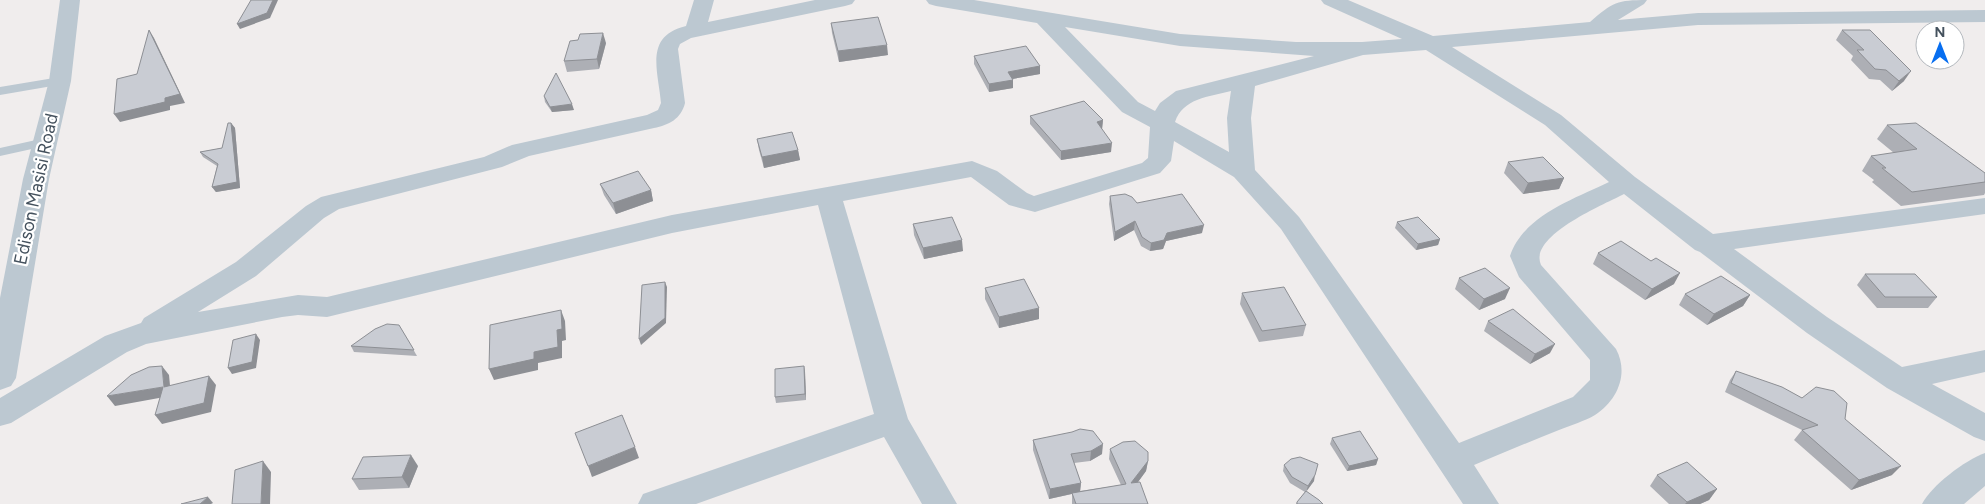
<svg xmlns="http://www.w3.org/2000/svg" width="1985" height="504" font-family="Figtree,sans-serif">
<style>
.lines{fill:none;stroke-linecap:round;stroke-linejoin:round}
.lane{fill:#bcc8d1;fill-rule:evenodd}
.street{fill:#bcc8d1;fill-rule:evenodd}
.wall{fill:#adafb5}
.shaded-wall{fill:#8d8f94}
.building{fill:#c9ccd3;stroke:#8d8f94}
.labels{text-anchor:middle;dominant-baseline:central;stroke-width:4.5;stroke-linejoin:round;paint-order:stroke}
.street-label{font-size:18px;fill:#44515d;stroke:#fff}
</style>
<rect width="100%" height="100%" fill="#f0eded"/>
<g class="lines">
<!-- lane -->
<g class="lane">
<path d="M60,77L66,81L64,84L0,95V87Z"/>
<path d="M45,138L52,142L50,145L0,156V148Z"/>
</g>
<!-- street -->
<g class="street">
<path d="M60,0H80L71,81L49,179L16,378L11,386L0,390V298L23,179L49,81Z"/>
<path d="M694,0H714L708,22L815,0H855L852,4L845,6L691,38L680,44L678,49L685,103C681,119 669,125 654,128L529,156L502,167L339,209L324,218L256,276L198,312L298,295L327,297L672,215L972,161L997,171L1027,193L1034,196L1142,163L1148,158L1150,127L1122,112L1037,23L936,6L929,4L926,0H974L1180,34L1296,42H1362L1402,39L1324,4L1321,0H1348L1433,36L1590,22C1613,2 1617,0 1647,0L1644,4L1618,20L1698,13L1985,10V22L1698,25L1452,47L1561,115L1635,177L1713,234L1985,198V214L1734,249L1827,317L1902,367L1985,350V372L1932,384L1985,413V441L1974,437L1887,388L1807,333L1700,252L1695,250L1624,194C1603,205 1528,236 1541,265L1616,349C1629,373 1618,400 1595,415C1585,421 1571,425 1559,430C1531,441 1503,453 1474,465L1499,504H1463L1281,229L1234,177L1174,141L1171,161L1160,173L1035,212L1009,205L971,177L843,201L908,419L957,504H922L884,437L696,504H638L643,494L874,414L818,205L672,233L327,317L298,315L282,317L146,344L127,352L11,423L0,426V398L105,336L141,323L144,318L236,262L306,206L321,197L484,157L512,145L647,115L658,110L661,103C658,70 644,36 686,26ZM1065,27L1180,46L1314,56L1176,91L1160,103L1155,111L1138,102ZM1426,50L1545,125L1609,182C1574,199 1523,216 1510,256L1519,277L1590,360V380L1573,397L1459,443L1299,217L1255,170L1251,118L1255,86L1363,55ZM1231,91L1227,118L1229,152L1175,122C1183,98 1209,97 1231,91Z"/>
<path d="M1985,453V486L1964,504H1922C1931,486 1965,460 1985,453Z"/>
</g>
</g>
<!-- wall -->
<g class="wall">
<path d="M831,23L888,55L839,62L832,33Z"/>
<path d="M1842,30L1904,81L1892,91L1880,80L1869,79L1851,60L1853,56L1836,40Z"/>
<path d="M606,43L599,69L567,72L564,61Z"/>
<path d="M974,56L1040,66V74L1012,79L1013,80V88L989,92L974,64Z"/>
<path d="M544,96L574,110L552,112L545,102Z"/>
<path d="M1030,116L1103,120L1102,129L1111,152L1061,160L1030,124Z"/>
<path d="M231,123L235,128L240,188L216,192L212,187L217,166L203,157L200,152L222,148Z"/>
<path d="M1887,125L1985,173V193L1984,195L1901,206L1872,182L1874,180L1862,171L1871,156L1894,153L1877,139Z"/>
<path d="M757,139L798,150L800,160L764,168L759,150Z"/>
<path d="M1508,162L1564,178L1559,189L1523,194L1504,173Z"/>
<path d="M600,184L651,190L653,201L616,214L604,195Z"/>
<path d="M1110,196L1137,203L1202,233L1166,241L1163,249L1150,251L1141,246L1134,230L1114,241L1109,204Z"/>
<path d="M1397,222L1440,239L1438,245L1416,250L1395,228Z"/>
<path d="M913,224L963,251L924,259L914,235Z"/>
<path d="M1598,253L1674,284L1645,300L1593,264Z"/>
<path d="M1865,274L1937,297L1928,308H1877L1857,285Z"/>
<path d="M1459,278L1505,299L1479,310L1455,289Z"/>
<path d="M985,288L1039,319L999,328L985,299Z"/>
<path d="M1242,293L1306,325L1303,336L1259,342L1240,304Z"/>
<path d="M1685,294L1750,295L1743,306L1707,325L1679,305Z"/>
<path d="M1488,321L1550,353L1530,364L1484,331Z"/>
<path d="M399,325L417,356L354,352L351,346Z"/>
<path d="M804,366L805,372L806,400L776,403L775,397Z"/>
<path d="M1736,371L1802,398L1845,419L1892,475L1851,490L1794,440L1802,430L1725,392L1730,380Z"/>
<path d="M1093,431L1102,454L1090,461L1074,463L1081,483L1080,491L1121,485L1109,459L1110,449L1148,461L1146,471L1138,482L1148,504H1072V494L1049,499L1033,450V440Z"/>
<path d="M1332,438L1378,459L1376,465L1347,471L1330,444Z"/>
<path d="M1284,465L1314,481L1306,491L1323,504H1296L1297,502L1305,492L1290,483L1283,471Z"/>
<path d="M418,466L409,488L359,490L352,479Z"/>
<path d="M1657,475L1717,489L1709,500L1700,504H1669L1650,486Z"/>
</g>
<!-- shaded-wall -->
<g class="shaded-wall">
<path d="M273,0H278L270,18L240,29L237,24Z"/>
<path d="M149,30L154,38L185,103L170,106V110L120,122L114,114L165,98Z"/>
<path d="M603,33L606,43L599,69L597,59Z"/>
<path d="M887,45L888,55L839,62L838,51Z"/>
<path d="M1040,66V74L1007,80L1008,72Z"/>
<path d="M1911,71L1904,81L1892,91L1899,81Z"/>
<path d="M1013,80V88L989,92V84Z"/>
<path d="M572,104L574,110L552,112L550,107Z"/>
<path d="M1103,120L1102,129L1096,131L1097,122Z"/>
<path d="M231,123L235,128L240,188L216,192L212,187Z"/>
<path d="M1112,143L1111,152L1061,160V151Z"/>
<path d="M798,150L800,160L764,168L762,157Z"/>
<path d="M1564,178L1559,189L1523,194L1528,183Z"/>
<path d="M651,190L653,201L616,214L613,203Z"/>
<path d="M1135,221L1134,230L1114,241L1115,232Z"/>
<path d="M1204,225L1202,233L1166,241L1163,249L1150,251L1151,243L1167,233Z"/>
<path d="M1440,239L1438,245L1416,250L1418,244Z"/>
<path d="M962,240L963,251L924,259L923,248Z"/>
<path d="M1680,273L1674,284L1645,300L1652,289Z"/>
<path d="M665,282L667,287L666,323L641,345L639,339Z"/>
<path d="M1510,288L1505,299L1479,310L1484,299Z"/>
<path d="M1750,295L1743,306L1707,325L1714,314Z"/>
<path d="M1039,308V319L999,328V317Z"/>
<path d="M561,310L565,321L566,340L562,341V358L538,363V370L494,380L489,369L534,352L557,330Z"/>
<path d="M256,334L260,340L256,368L232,374L228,368Z"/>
<path d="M1555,344L1550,353L1530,364L1535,354Z"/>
<path d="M162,366L169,375L171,396L164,387Z"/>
<path d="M804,366L805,372L806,400L805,394Z"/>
<path d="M209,376L216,385L211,412L162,424L155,415Z"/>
<path d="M163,387L170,396L115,406L107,396Z"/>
<path d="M1103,444L1102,454L1090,461L1091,451Z"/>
<path d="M635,447L639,458L592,477L588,466Z"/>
<path d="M411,455L418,466L409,488L402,477Z"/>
<path d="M1378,459L1376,465L1347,471L1349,466Z"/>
<path d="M263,461L271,472L270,504H261Z"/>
<path d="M1148,461L1146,471L1130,493L1131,483Z"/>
<path d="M1901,466L1892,475L1851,490L1859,480Z"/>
<path d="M1315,475L1314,481L1306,492L1308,486Z"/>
<path d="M1081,483L1080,492L1049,499L1050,489Z"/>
<path d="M1717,489L1709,500L1700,504H1685L1687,502Z"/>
<path d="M208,497L213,503L211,504H200Z"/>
</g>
<!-- building -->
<g class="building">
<path d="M251,0H273L267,13L237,24Z"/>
<path d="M878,17L887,45L838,51L831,23Z"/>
<path d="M149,30L180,94L165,98V102L114,114L117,79L137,74Z"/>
<path d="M1842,30H1870L1911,71L1899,81L1886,70L1875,69L1857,50H1864Z"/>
<path d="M603,33L597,59L564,61L570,41L578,40L580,34Z"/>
<path d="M1026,46L1040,66L1008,72L1013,80L989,84L974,56Z"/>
<path d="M556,73L572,104L550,107L544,96Z"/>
<path d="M1084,101L1103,120L1097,122L1112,143L1061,151L1030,116Z"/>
<path d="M228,123H231L237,182L212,187L218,164L200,152L222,148Z"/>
<path d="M1916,123L1985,173V182L1912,192L1882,168H1886L1871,156L1917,149L1887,125Z"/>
<path d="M792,132L798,150L762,157L757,139Z"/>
<path d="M1543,157L1564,178L1528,183L1508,162Z"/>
<path d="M638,171L651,190L613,203L600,184Z"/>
<path d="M1125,194L1132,197L1137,203L1182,194L1204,225L1167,233L1164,240L1151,243L1142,237L1135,221L1115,232L1110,196Z"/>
<path d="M952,217L962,240L923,248L913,224Z"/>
<path d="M1418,217L1440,239L1418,244L1397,222Z"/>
<path d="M1621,241L1651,261L1656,258L1680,273L1652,289L1598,253Z"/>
<path d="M1485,268L1510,288L1484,299L1459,278Z"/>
<path d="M1865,274H1915L1937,297H1885Z"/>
<path d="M1721,276L1750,295L1714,314L1685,294Z"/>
<path d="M1024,279L1039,308L999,317L985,288Z"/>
<path d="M665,282V318L639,339L642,285Z"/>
<path d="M1284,287L1306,325L1262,331L1242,293Z"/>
<path d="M1513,309L1555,344L1535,354L1488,321Z"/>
<path d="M561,310L562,329L557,330L558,347L534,352V359L489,369L490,325Z"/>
<path d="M387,324L399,325L414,350L351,346L375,329Z"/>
<path d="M256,334L252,362L228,368L233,340Z"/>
<path d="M162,366L164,387L209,376L204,403L155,415L163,387L107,396L131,375L149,367Z"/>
<path d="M804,366L805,394L775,397V369Z"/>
<path d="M1736,371L1782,387L1802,398L1816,387L1834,391L1847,403L1845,419L1901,466L1859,480L1802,430L1818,425L1731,383Z"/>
<path d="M622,415L635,447L588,466L575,433Z"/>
<path d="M1080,429L1093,431L1103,444L1091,451L1071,454L1081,483L1050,489L1033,440L1072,432Z"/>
<path d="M1360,431L1378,459L1349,466L1332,438Z"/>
<path d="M1135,441L1148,452V461L1131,483L1140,482L1148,504H1076L1072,493L1126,484L1110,449L1123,442Z"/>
<path d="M411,455L402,477L352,479L363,457Z"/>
<path d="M1300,457L1318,464L1315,475L1308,486L1292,477L1284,465L1291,459Z"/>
<path d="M263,461L261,504H232L235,470Z"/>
<path d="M1687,462L1717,489L1687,502L1657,475Z"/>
<path d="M1306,491L1319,500L1323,504H1297V502Z"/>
<path d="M208,497L200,504H181Z"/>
</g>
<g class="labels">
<!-- street labels -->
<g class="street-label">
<text transform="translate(36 189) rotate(-78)">Edison Masisi Road</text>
</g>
</g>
<!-- north arrow -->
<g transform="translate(1940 45)"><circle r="24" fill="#ffffff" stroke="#b4b9be"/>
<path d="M0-4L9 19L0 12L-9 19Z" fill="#076ef0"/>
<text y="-8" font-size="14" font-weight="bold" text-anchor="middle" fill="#44515d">N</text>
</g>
</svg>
